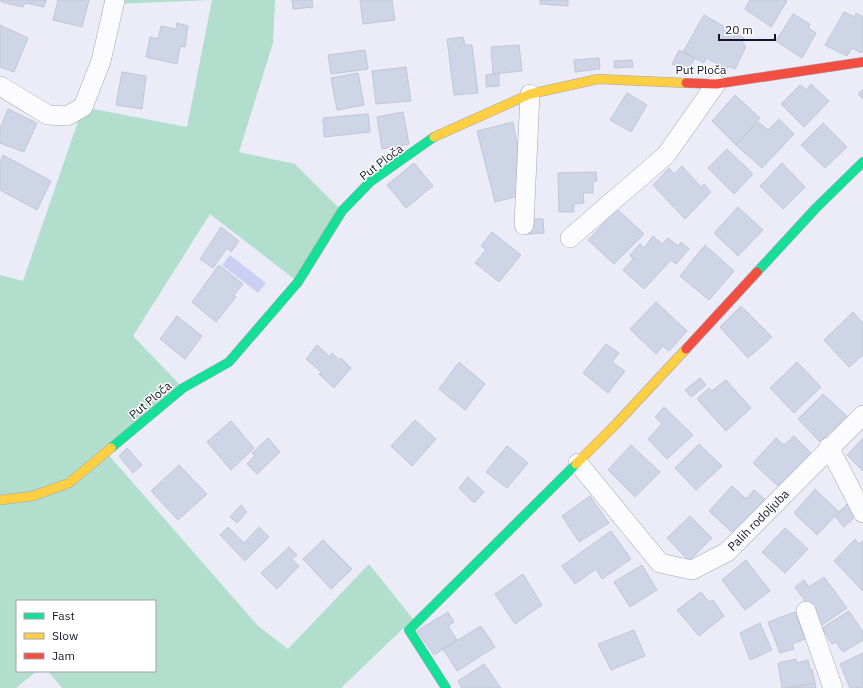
<svg xmlns="http://www.w3.org/2000/svg" width="863" height="688" font-family="'IBM Plex Sans',sans-serif">
<style>
.green{fill:#b1decd}
.water{fill:#cccff4}
.building{fill:#ced5e6;stroke:#c1c7d5}
.lines{fill:none;stroke-linecap:round;stroke-linejoin:round}
.street-casing{stroke:#a4a4b3;stroke-width:20}
.fast-casing{stroke:#a4a4b3;stroke-width:10}
.slow-casing{stroke:#a4a4b3;stroke-width:10}
.jam-casing{stroke:#a4a4b3;stroke-width:10}
.street{stroke:#fcfcfe;stroke-width:19}
.fast{stroke:#16e098;stroke-width:9}
.slow{stroke:#ffcf43;stroke-width:9}
.jam{stroke:#f24e42;stroke-width:9}
.labels{text-anchor:middle;dominant-baseline:central;stroke-width:3;stroke-linejoin:round;paint-order:stroke}
.street-label{font-size:12px;fill:#151629;stroke:#fff}
</style>
<rect width="100%" height="100%" fill="#ebecf8"/>
<!-- green -->
<path class="green" d="M115,0H275L273,43L239,152L295,164L342,211L298,282L210,214L133,336L183,388L107,453L257,625L288,649L369,564L413,619L341,688H62L48,671H155V601H17V671H37L16,688H0V275L23,281L83,107L187,127L212,0L114,4Z"/>
<!-- water -->
<path class="water" d="M230,255L266,283L258,293L222,265Z"/>
<!-- building -->
<path class="building" d="M1,0H46L44,7L25,3L23,7L1,2Z
M58,0H89L82,27L53,20Z
M292,0H312L313,7L293,9Z
M360,0H392L395,20L363,24Z
M540,0H568V6L540,4Z
M750,0H785L787,1L771,27L745,9Z
M844,12L855,17L856,13L863,17V50L861,53L852,48L847,56L825,45Z
M793,14L810,24L808,28L816,33L802,58L776,41Z
M704,15L744,38L742,42L746,46L735,69L729,66L727,69L706,58L704,63L683,52Z
M177,23L188,26L185,47L180,46L177,64L146,57L150,37L158,39L161,26L176,29Z
M0,25L28,38L14,72L0,67Z
M463,37L465,45H472L478,93L454,95L447,39Z
M519,45L522,71L493,74L491,47Z
M365,50L368,69L331,74L328,55Z
M679,50L695,58L687,72L672,64Z
M599,58L600,69L575,72L574,60Z
M632,60L633,67L614,68V61Z
M406,67L411,101L376,104L372,71Z
M122,72L146,76L142,109L116,105Z
M358,73L364,105L337,110L331,78Z
M499,73V86L486,87V75Z
M811,84L829,101L804,127L781,104L800,85L807,90Z
M863,89V99L858,94Z
M627,93L647,105L631,132L610,120Z
M735,95L760,118L736,145L712,121Z
M8,109L37,123L24,152L0,143V128Z
M403,112L409,144L382,149L377,117Z
M368,114L370,132L324,137L323,118Z
M779,119L794,134L762,168L736,145L758,122L768,130Z
M513,122L524,179L523,195L495,202L477,131Z
M823,123L847,147L825,168L801,145Z
M727,149L753,174L734,194L708,168Z
M3,155L51,181L37,210L0,190V162Z
M414,163L433,186L406,208L387,185Z
M782,163L805,187L783,209L760,186Z
M682,166L701,187L704,184L711,192L685,219L653,185L669,168L674,174Z
M596,172L597,181L593,182V193H583L584,203L574,204V212H559L558,173Z
M738,207L763,230L738,256L714,233Z
M617,209L644,234L614,264L588,240Z
M529,219H543L544,233L528,234Z
M221,227L239,241L231,252L227,248L213,268L200,259Z
M492,232L521,255L499,282L475,263L486,250L481,246Z
M653,236L662,244L668,238L678,246L681,242L689,249L676,264L671,260L644,289L623,270L633,259L630,255L640,244L644,248Z
M705,245L734,271L709,300L680,276Z
M219,265L243,284L234,295L236,297L216,322L192,302Z
M656,302L687,331L669,351L663,346L656,354L630,329Z
M741,306L772,337L748,358L720,327Z
M853,312L863,323V355L849,367L824,340Z
M177,316L202,336L185,359L160,339Z
M606,344L619,353L612,362L625,371L608,393L583,373Z
M317,345L330,357L332,353L339,360L341,358L351,368L334,388L319,374L321,372L306,359Z
M459,362L485,384L465,410L439,389Z
M797,362L821,387L794,413L770,388Z
M700,378L706,385L691,397L685,390Z
M726,380L751,408L726,431L697,399L709,388L712,391Z
M823,394L847,416L820,442L798,419Z
M664,407L693,435L667,459L648,439L662,424L655,417Z
M415,420L436,439L412,466L391,446Z
M231,421L254,448L231,470L207,442Z
M794,436L812,454L779,487L753,463L776,438L784,445Z
M268,438L280,452L257,474L247,464L255,455L252,453Z
M863,438V471L847,455Z
M699,444L722,466L696,490L675,468Z
M631,445L660,472L635,497L608,470Z
M507,446L528,463L507,488L486,472Z
M127,448L142,465L133,473L119,456Z
M179,465L207,494L178,520L151,491Z
M468,477L484,492L474,503L459,488Z
M732,486L746,499L754,490L767,501L735,535L709,511Z
M815,489L839,512L817,535L794,513Z
M590,496L609,523L579,542L562,516Z
M849,502L858,514L844,527L835,516Z
M241,505L247,512L237,523L230,517Z
M690,516L712,538L689,561L667,538Z
M228,527L244,543L259,527L269,537L245,561L220,535Z
M785,528L808,549L785,573L762,552Z
M611,531L631,559L602,579L596,569L575,584L562,566Z
M855,539L859,544L863,541V591L834,561Z
M323,540L352,569L331,589L303,559Z
M289,547L297,555L292,559L299,566L277,589L261,573Z
M746,560L770,591L745,610L722,580Z
M642,565L657,590L630,607L614,582Z
M523,574L542,605L515,624L495,594Z
M824,577L847,608L822,625L795,587L804,580L809,587Z
M701,592L709,602L713,600L724,616L699,636L677,610Z
M849,611L863,632V640L843,652L836,642L832,644L822,628Z
M448,612L454,622L448,626L457,640L434,655L417,631Z
M795,612L805,639L792,644L794,649L780,653L768,622Z
M760,623L772,650L750,660L740,633Z
M481,626L495,647L457,671L443,649Z
M634,630L645,656L611,670L598,644Z
M863,653V687L850,688L840,664Z
M796,659L797,663L808,660L810,670L812,669L815,683L782,688L778,663Z
M484,664L501,688H462L458,681Z
M815,683L816,688H789Z"/>
<g class="lines">
<!-- street casing -->
<g class="street-casing">
<path id="street" d="M0,86L48,115L67,116L83,107L101,61L115,0
M524,225L530,94
M570,238L666,155L716,84
M829,447L863,513
M578,463L660,563L692,570L727,552L863,415
M806,611L833,688"/>
</g>
<!-- fast casing -->
<g class="fast-casing">
<path id="fast" d="M757,272L816,208L863,162
M111,448L183,388L229,362L298,282L342,211L370,182L434,137
M446,688L409,630L576,464"/>
</g>
<!-- slow casing -->
<g class="slow-casing">
<path id="slow" d="M434,137L530,94L598,79L686,83
M576,464L616,424L686,349
M0,500L33,496L69,483L111,448"/>
</g>
<!-- jam casing -->
<g class="jam-casing">
<path id="jam" d="M686,83L716,84L863,62
M686,349L757,272"/>
</g>
<!-- street -->
<use href="#street" class="street"/>
<!-- fast -->
<use href="#fast" class="fast"/>
<!-- slow -->
<use href="#slow" class="slow"/>
<!-- jam -->
<use href="#jam" class="jam"/>
</g>
<g class="labels">
<!-- street labels -->
<g class="street-label">
<text x="701" y="69">Put Ploča</text>
<text transform="translate(381 162) rotate(-37)">Put Ploča</text>
<text transform="translate(150 400) rotate(-40)">Put Ploča</text>
<text transform="translate(758 520) rotate(-45)">Palih rodoljuba</text>
</g>
</g>
<!-- legend -->
<rect x="16" y="600" width="140" height="72" fill="#ffffff" stroke="#a1a2a9"/>
<rect x="24" y="613" width="20" height="6" fill="#16e098" stroke="#a1a2a9"/>
<text x="52" y="620" font-size="12" fill="#151629">Fast</text>
<rect x="24" y="633" width="20" height="6" fill="#ffcf43" stroke="#a1a2a9"/>
<text x="52" y="640" font-size="12" fill="#151629">Slow</text>
<rect x="24" y="653" width="20" height="6" fill="#f24e42" stroke="#a1a2a9"/>
<text x="52" y="660" font-size="12" fill="#151629">Jam</text>
<!-- scale -->
<path d="M719 34v6h56v-6" fill="none" stroke="#151629" stroke-width="2"/>
<text x="725" y="34" font-size="12" fill="#151629" stroke="#ffffff" stroke-width="3" paint-order="stroke">20 m</text>
</svg>
